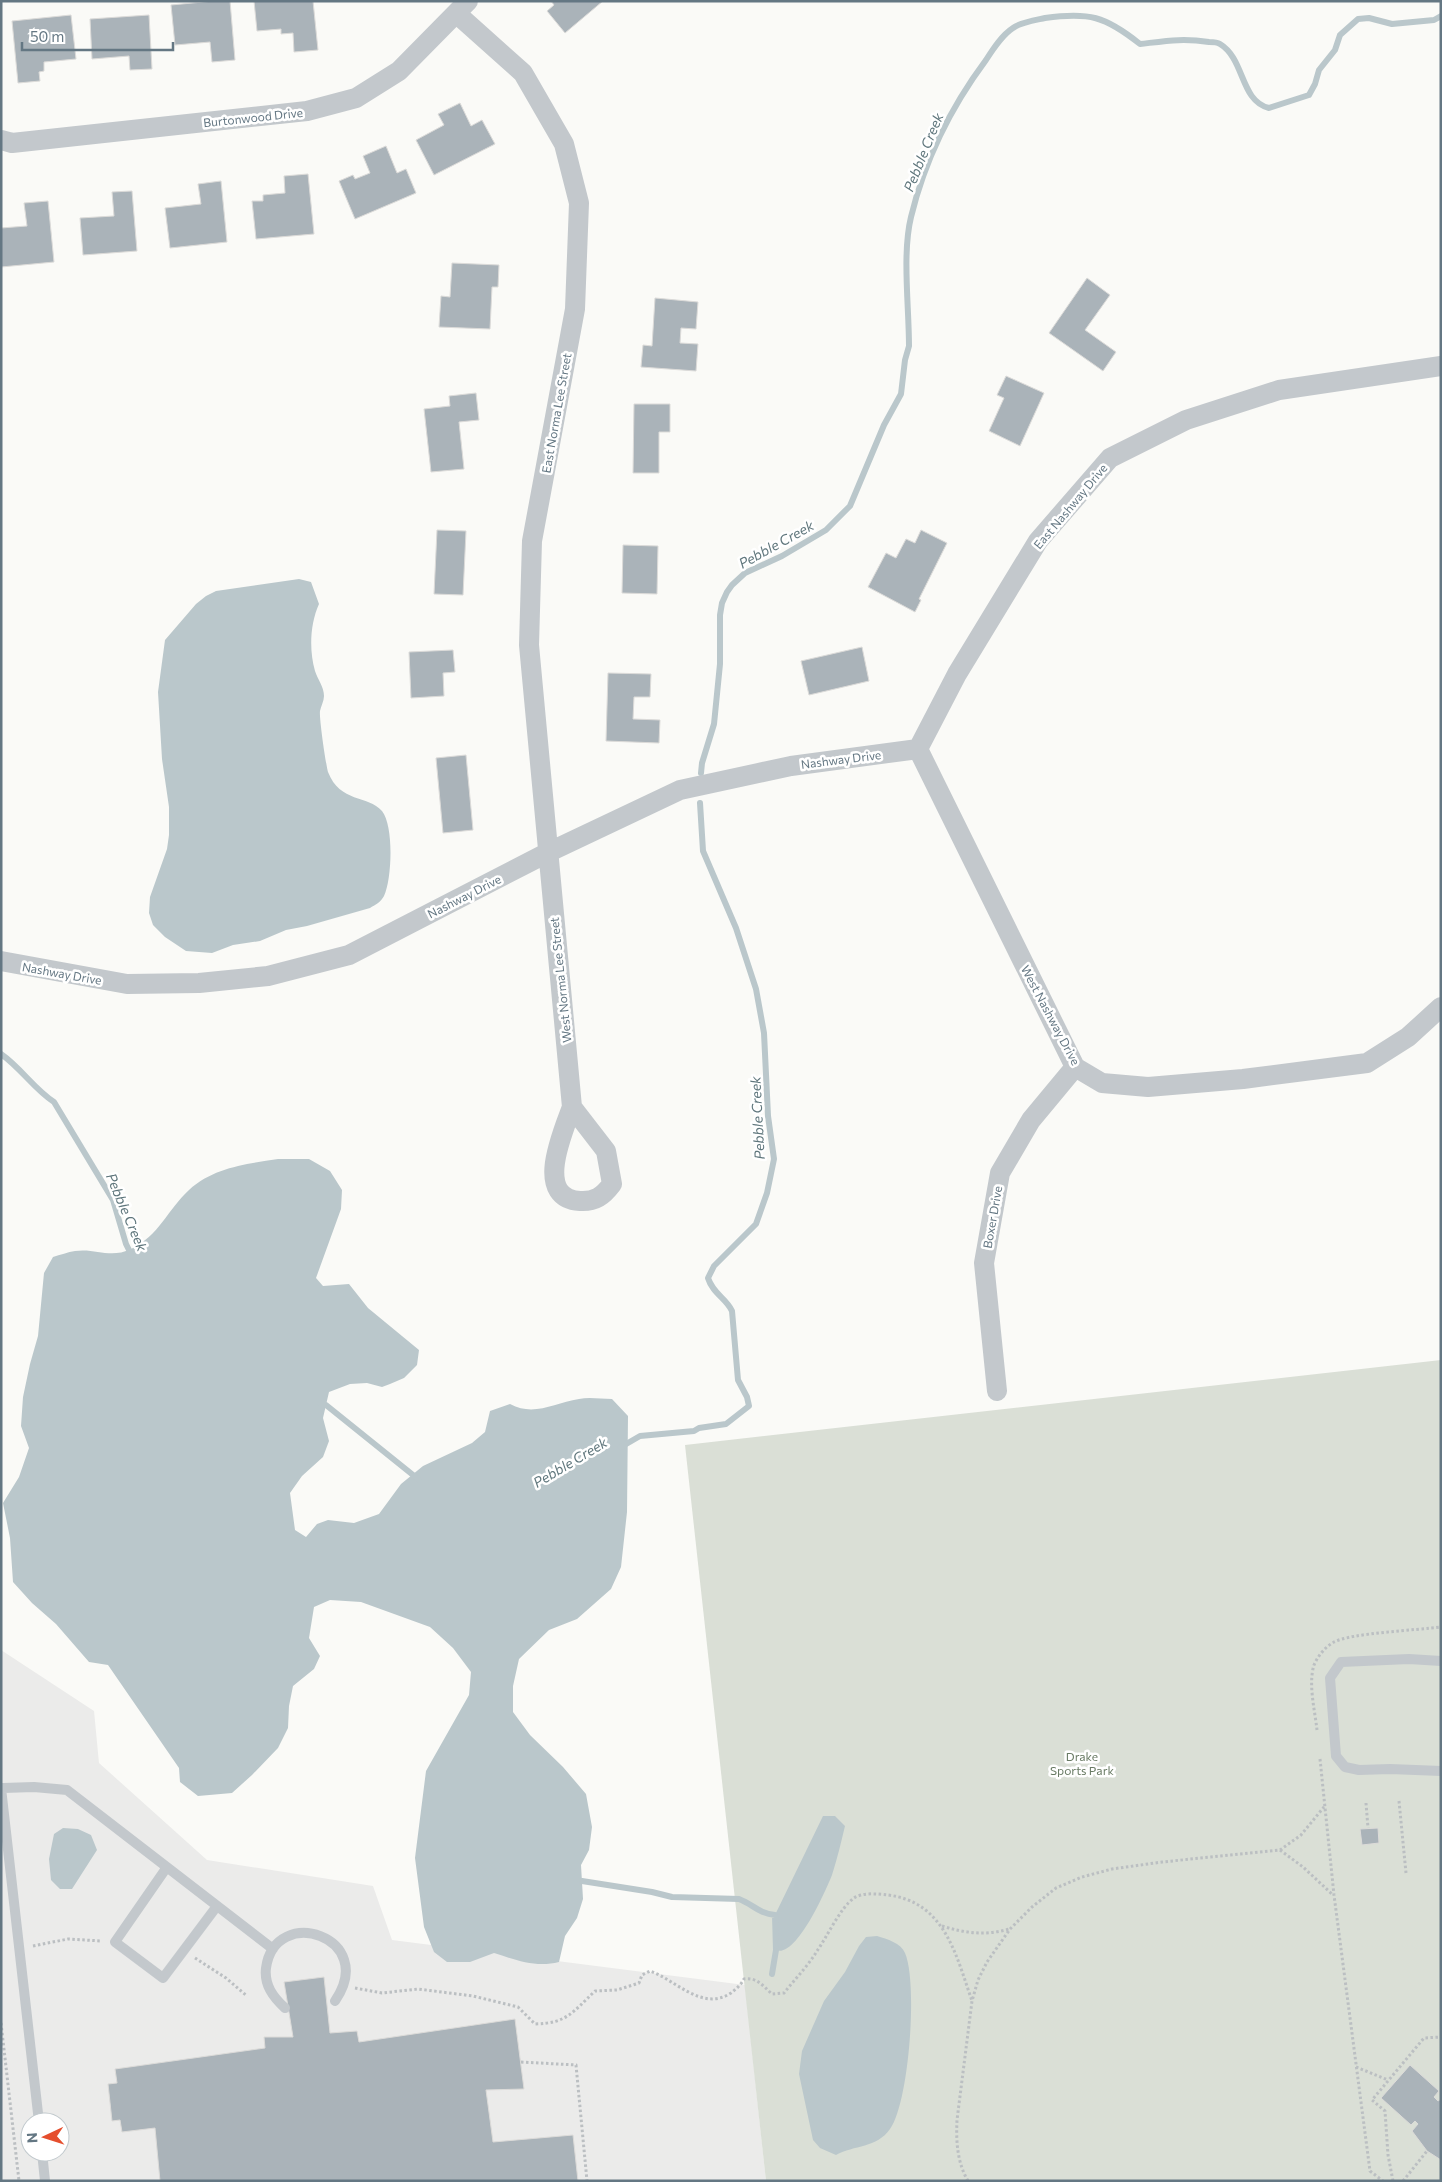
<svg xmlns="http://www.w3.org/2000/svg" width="1442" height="2182" font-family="Commissioner,sans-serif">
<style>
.built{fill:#ebebea;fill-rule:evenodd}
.green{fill:#dadfd6}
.water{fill:#bac7cb}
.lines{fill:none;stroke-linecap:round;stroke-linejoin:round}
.stream{stroke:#bac7cb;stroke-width:6}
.building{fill:#aab3b9;stroke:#dcdbd9}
.path{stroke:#bbbfc2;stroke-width:3;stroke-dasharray:2.5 2.5;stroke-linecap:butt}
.lane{stroke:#c3c8cc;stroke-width:10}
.street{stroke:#c3c8cc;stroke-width:20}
.labels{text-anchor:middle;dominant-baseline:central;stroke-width:5;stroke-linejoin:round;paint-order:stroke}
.street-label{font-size:12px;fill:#647783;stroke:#fff}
.park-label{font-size:12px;fill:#687a63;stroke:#fff}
.water-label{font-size:14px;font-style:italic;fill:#5f767c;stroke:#fff}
</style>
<rect width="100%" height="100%" fill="#fafaf7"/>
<!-- built -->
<path class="built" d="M1,1650L94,1711L99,1763L207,1860L373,1886L392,1940L745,1985L766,2181H1ZM30,2122H60V2152H30Z"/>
<!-- green -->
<path class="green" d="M1441,1360V2181H766L685,1445Z"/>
<!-- water -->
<path class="water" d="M299,579L311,582L319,604C310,624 309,650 315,671C318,680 324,687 324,696C324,701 321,706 320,711C319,718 326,765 328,772C340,803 368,795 382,811C394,826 392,879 384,896C381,902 375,905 370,908L307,926L286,930L260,941L233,945L212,953L186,951L165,937L153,925L149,913L150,897L167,849L169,835V807L162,759L158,692L165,640L196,604L206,596L216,591Z
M278,1159H309L330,1171L342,1190L341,1209L316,1278L323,1286L349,1284L368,1308L419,1350L417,1365L404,1378L390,1384L382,1387L367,1383L350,1384L329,1392L323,1418L329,1441L323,1457L302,1476L290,1493L295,1530L306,1537L317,1524L328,1520L354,1523L379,1514L401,1484L423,1466L472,1443L485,1432L490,1411L510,1404C534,1417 554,1403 579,1399C589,1397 601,1399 612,1399L628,1416L627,1512L621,1567L611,1589L577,1619L549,1630L519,1659L513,1686V1712L530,1735L563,1767L586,1794L592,1827L589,1850L581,1865L583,1899L577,1918L565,1936L559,1962C536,1968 516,1960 494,1953L470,1962H447L434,1952L424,1927L415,1858L426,1771L469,1695L471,1672L453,1648L430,1627L361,1602L330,1600L314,1607L309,1638L320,1656L314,1669L293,1686L289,1706L288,1728L278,1748L252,1775L232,1793L198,1796L180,1782L179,1768L108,1665L89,1662L56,1624L32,1603L13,1582L10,1538L3,1503L19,1477L29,1448L21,1426L23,1397L30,1364L38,1336L44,1273L53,1257C60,1255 68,1252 75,1251C96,1248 110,1259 131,1249C159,1236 168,1209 189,1190C214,1167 247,1164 278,1159Z
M823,1816H835L845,1826C841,1843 837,1859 832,1875C826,1890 796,1959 776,1950L775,1915Z
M63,1828L78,1829L91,1835L97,1850L72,1889H60L51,1880L49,1859L54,1834Z
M877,1936C887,1939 901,1943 905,1953C918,1983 909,2103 890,2129C877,2148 854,2145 836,2155L820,2148L813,2140L799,2074L802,2051L824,2001L845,1972L859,1946L866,1937Z"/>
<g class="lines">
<!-- stream -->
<path class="stream" d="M701,773L702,763L714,724L720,664V615L722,603L727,592L732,585L745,573L782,556L826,530L850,506L884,425L901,394L905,360L909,346C909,306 902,254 911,217C925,159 951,107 986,60C993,49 1002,35 1013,28C1021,22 1036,20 1045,18C1089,12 1105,16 1140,44C1166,41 1182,38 1209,42C1212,42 1217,42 1220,44C1245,59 1240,101 1269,108L1309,95L1315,84L1319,70L1335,50L1340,35L1358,19L1369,18L1392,24L1434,20L1441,16
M1,1054C21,1068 34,1089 54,1102L113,1200L126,1244L132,1256
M320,1403L326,1405L418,1479
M621,1447L640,1436L694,1431L699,1428L726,1424L749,1406L747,1397L738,1380L732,1311C726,1298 713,1294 708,1278L714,1266L756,1224L767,1193L774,1159L768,1116L764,1033L756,989L736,928L703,851L700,803
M582,1881L652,1892L672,1897L739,1899C754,1905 758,1913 775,1915L776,1950L772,1974"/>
</g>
<!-- building -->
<path class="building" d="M214,1H230L235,60L212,62L210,42L175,45L171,5Z
M254,1H313L318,50L294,52L293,33L281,34V29L257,31Z
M551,1H603L565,33L547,11L554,5Z
M71,15L76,59L44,62V71L39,72L40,81L18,83L12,21Z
M149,15L152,69L130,70L129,56L92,59L90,19Z
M460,103L471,126L482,120L495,144L434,175L416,140L444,125L438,114Z
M386,146L397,173L406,169L416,193L355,219L339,181L353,175L355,179L370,173L363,156Z
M308,174L314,234L256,239L252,201H263V195L285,193L284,176Z
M221,181L227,242L170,248L165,208L201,204L198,184Z
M132,191L137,251L83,255L80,218L114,216L112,192Z
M48,201L54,262L1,267V228L27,226L24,203Z
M452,263L499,265L498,287H492L490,329L439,327L441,296L450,297Z
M1087,278L1110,295L1085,330L1116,352L1103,371L1049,333Z
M655,298L698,302L696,329L681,328L680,343L698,344L696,371L641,367L643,345L652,346Z
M1006,376L1044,393L1020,446L989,431L1004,398L997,395Z
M476,393L479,420L459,422L464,469L431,472L424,409L450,406L449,396Z
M634,404H670V432H659V473H633Z
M437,530L466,531L463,595L434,594Z
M921,530L947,543L919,599L921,600L915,612L868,587L886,553L896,558L906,539L915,543Z
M623,545L658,546L657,594L622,593Z
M862,647L869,681L809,695L801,661Z
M453,650L455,672L443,673L444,696L411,698L409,652Z
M608,673L651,674L650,697H634L633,719L660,720L659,743L606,741Z
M466,755L473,830L443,833L436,758Z
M1378,1828L1379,1843L1362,1845L1360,1829Z
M324,1977L330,2033L357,2031L359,2042L515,2019L524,2089L486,2090L493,2142L573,2135L578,2181H160L155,2128L122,2132L120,2120L112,2121L108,2084L117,2083L115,2069L265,2048L264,2037H293L284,1982Z
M1410,2065L1439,2091L1434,2097L1438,2101L1441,2099V2160L1427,2151L1412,2131L1418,2124L1415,2121L1411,2125L1381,2098Z"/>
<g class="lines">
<!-- path -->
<path class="path" d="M1317,1730C1315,1711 1308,1684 1314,1665C1318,1656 1325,1647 1334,1642C1351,1633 1418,1630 1441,1627
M1320,1759L1334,1895L1370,2171L1383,2181
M1399,1801L1406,1873
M1366,1803L1368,1828
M1280,1850L1303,1867L1333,1895
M942,1926C965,1933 985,1936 1009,1929
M33,1946L68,1939L101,1941
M195,1958L226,1978L247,1996
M355,1988L382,1993L418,1989L473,1996L518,2007L535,2024C567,2023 572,2013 595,1991L617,1990L639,1983L642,1975L650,1971C676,1980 702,2012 731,1993C736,1989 741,1985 744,1979C757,1977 763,1986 772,1994L784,1993C795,1979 808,1966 817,1951C827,1937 840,1908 854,1898C863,1892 878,1894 888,1895C945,1902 956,1955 972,2001
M1,2023L19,2181
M521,2062L576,2065L587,2181
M1356,2067L1388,2080
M968,2181C957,2162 956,2141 957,2120L972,2001L978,1980L987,1962L1010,1929L1032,1907L1056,1888L1082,1877L1112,1869L1162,1862L1280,1850L1301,1835L1324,1807
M1393,2181L1388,2155L1385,2111L1372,2100L1424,2038L1441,2037
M1403,2181L1427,2151"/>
<!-- lane -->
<path class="lane" d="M1441,1661L1409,1659L1341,1662L1330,1678L1336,1756L1345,1767L1359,1770L1390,1769L1441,1771
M1,1788L39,2122
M3,1788L34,1787L67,1790L273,1949
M167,1867L115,1942L163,1978L217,1906
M285,2008C273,1997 264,1985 266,1968C275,1903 379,1937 335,2001
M42,2152L45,2181"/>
<!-- street -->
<path class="street" d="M457,14L523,73L564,144L579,203L575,309L532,541L529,645L572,1107C563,1132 533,1198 580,1201C595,1202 603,1196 612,1184L606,1151L572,1107
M1,140L12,143L307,111L356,98L399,71L468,1
M918,749L1075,1067L1102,1083L1148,1087L1243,1079L1367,1063L1408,1037L1441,1007
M918,749L957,674L1038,541L1110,458L1186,420L1279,390L1441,366
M1,961L127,984L199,983L268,976L349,955L547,853L680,790L791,766L918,749
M997,1391L984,1263L1000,1173L1031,1120L1075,1067"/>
</g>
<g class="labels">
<!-- street labels -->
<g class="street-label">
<text transform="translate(253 117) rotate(-6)">Burtonwood Drive</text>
<text transform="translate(556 413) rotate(-80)">East Norma Lee Street</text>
<text transform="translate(1070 506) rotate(-50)">East Nashway Drive</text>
<text transform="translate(841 759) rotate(-7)">Nashway Drive</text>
<text transform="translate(464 896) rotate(-27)">Nashway Drive</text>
<text transform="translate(62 973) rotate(10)">Nashway Drive</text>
<text transform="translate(560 980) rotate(-96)">West Norma Lee Street</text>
<text transform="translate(1051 1015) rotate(62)">West Nashway Drive</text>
<text transform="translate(992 1217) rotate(-80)">Boxer Drive</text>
</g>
<!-- park labels -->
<g class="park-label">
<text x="1082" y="1756">Drake<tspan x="1082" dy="14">Sports Park</tspan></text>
</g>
<!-- water labels -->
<g class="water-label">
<text transform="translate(923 152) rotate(-68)">Pebble Creek</text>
<text transform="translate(776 544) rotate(-29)">Pebble Creek</text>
<text transform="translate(757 1118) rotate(-93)">Pebble Creek</text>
<text transform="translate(127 1212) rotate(67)">Pebble Creek</text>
<text transform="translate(570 1462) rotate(-31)">Pebble Creek</text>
</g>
</g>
<!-- border -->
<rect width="1442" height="2182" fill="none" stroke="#647783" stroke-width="5"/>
<!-- north arrow -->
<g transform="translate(45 2137) rotate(266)"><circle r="24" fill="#ffffff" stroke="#c1c9cd"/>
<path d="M0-4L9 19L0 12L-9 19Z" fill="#e54e2d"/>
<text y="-8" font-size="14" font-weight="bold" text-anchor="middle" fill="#647783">N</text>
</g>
<!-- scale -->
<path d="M22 42v8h151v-8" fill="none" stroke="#647783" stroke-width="2.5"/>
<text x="30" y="42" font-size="15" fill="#647783" stroke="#ffffff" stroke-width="4" paint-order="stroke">50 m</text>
</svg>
